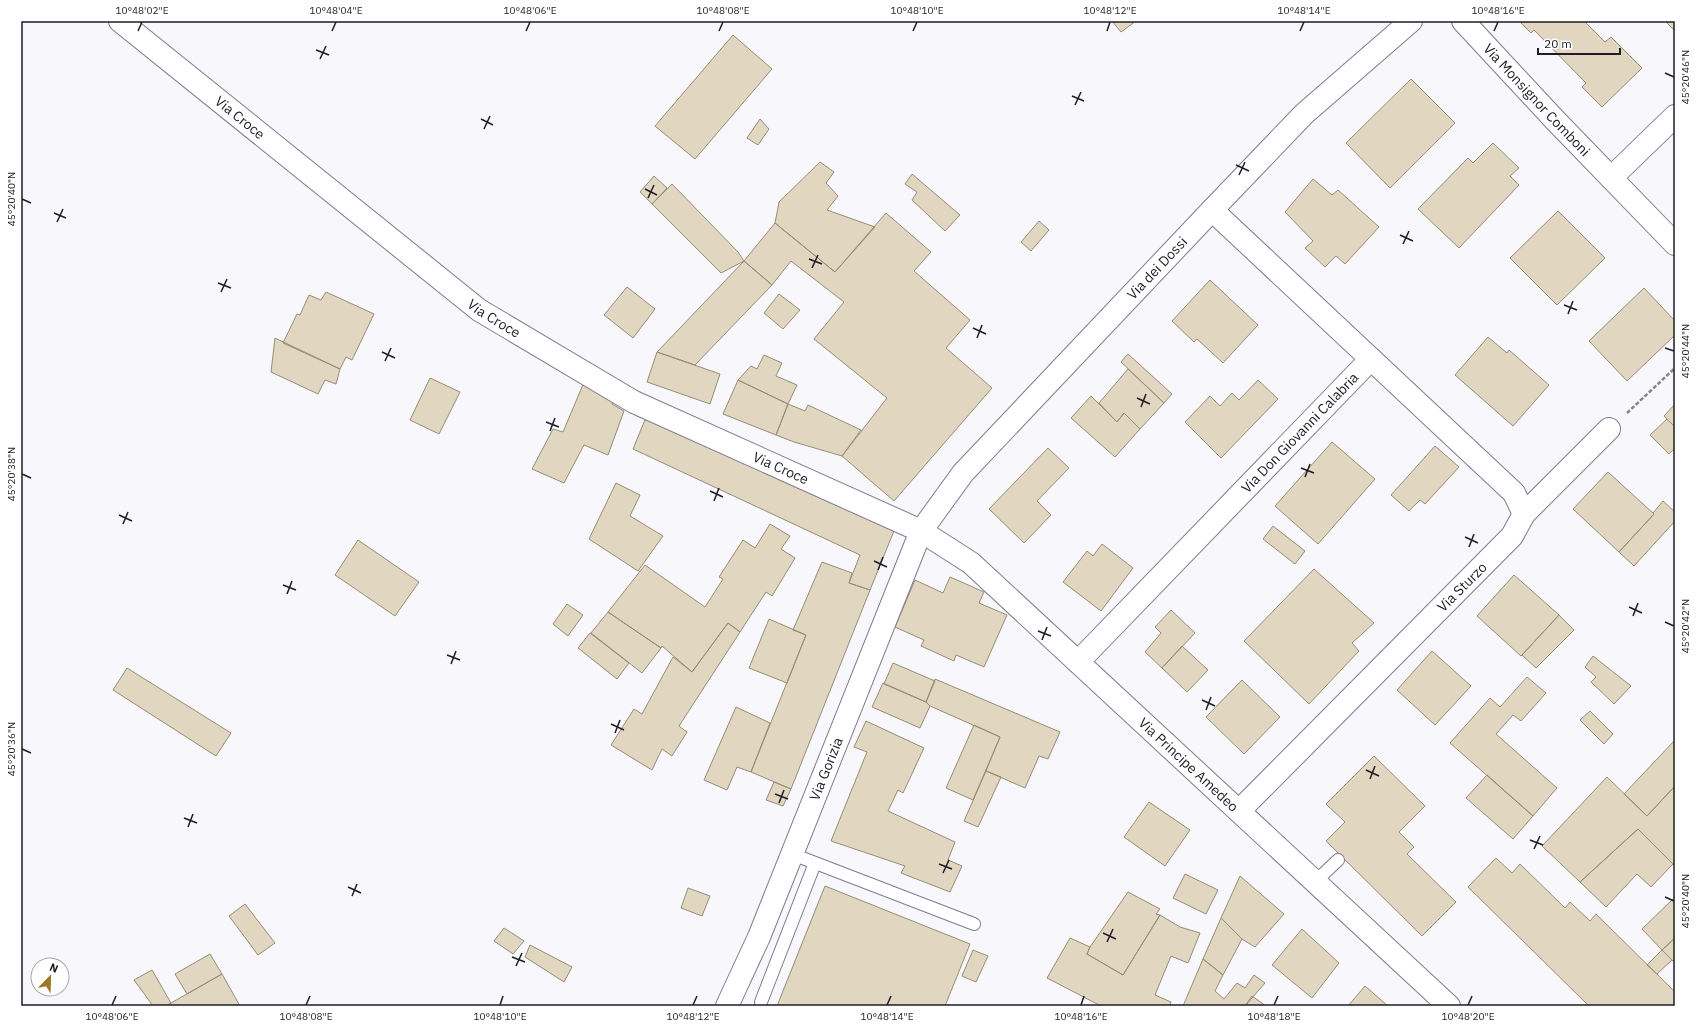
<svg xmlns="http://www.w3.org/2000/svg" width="1696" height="1027" font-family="'IBM Plex Sans',sans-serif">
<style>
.building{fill:#e1d7c0;stroke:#968c77}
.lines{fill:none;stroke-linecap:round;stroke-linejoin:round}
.lane-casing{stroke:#827a8f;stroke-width:14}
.street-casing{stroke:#827a8f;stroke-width:24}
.secondary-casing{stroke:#827a8f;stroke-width:24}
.path{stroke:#85848a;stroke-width:2.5;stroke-dasharray:4 2;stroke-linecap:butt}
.lane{stroke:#fff;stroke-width:12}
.street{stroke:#fff;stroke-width:22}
.secondary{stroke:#fff;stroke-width:22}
.ticks{fill:none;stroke:#1e1c24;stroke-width:1.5}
.labels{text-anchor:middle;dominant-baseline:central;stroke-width:3.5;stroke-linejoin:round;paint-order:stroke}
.street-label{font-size:14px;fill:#1e1c24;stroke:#fff}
.neatline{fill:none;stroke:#1e1c24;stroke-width:1.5}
.ticks-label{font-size:10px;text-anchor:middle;fill:#1e1c24}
</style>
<rect width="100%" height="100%" fill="#f8f7fc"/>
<!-- building -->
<path class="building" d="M1112,21H1136L1121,32Z
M1519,21H1584L1605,42L1611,37L1642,68L1602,107L1582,87L1586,83L1534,30L1531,33Z
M1665,21H1675V31Z
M733,35L772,69L695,159L655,126Z
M1411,79L1455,123L1390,188L1346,143Z
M760,119L769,129L758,145L747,138Z
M1493,143L1519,168L1510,176L1519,185L1459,248L1418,209L1468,158L1473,163Z
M820,162L834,172L826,183L838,196L827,210L875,227L835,272L775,223L779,202Z
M912,174L960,215L945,231L912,200L917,192L905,184Z
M654,176L667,188L652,204L640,192Z
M1313,179L1332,195L1338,190L1379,227L1345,264L1336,256L1325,267L1305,248L1313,241L1285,212Z
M672,184L738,252L744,261L721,273L652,204Z
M1558,211L1605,258L1557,305L1510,258Z
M886,213L931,252L914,271L970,320L946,348L992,388L894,501L842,456L887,398L814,339L844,302L791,261L772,285L744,261L775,223L835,272Z
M1039,221L1049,230L1031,251L1021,242Z
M744,261L772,285L695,365L657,352Z
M1210,280L1258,325L1223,363L1197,339L1194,342L1172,321Z
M627,287L655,309L633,338L604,315Z
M1644,288L1675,321V335L1627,381L1589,341Z
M326,292L374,314L352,360L346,357L340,369L283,343L297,314L300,315L309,295L321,300Z
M779,294L800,310L783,329L764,313Z
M1488,337L1507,353L1509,350L1549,385L1513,426L1455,375Z
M275,338L340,369L336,384L325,380L318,394L271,372Z
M657,352L720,374L710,404L647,382Z
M1128,354L1172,394L1164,403L1121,362Z
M764,355L782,363L776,376L797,385L788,404L738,380L751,366L757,369Z
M1128,369L1164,403L1140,429L1124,413L1117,422L1099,403Z
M587,375L618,393L612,404L624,411L608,455L584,445L564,483L532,469L553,429L563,432Z
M430,378L460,392L439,434L410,420Z
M738,380L788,404L776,435L723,414Z
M1258,380L1278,399L1221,458L1185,422L1210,396L1220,406L1232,393L1239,400Z
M1091,396L1117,422L1124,413L1140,429L1115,457L1071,418Z
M788,404L805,411L808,405L861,430L842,456L794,442L776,435Z
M1675,404V427L1664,416Z
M649,410L896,526L870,590L849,583L860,555L633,449Z
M1667,419L1675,427V448L1669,454L1650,435Z
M1332,442L1375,479L1318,544L1275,506Z
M1435,446L1459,467L1425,504L1420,500L1409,511L1391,495Z
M1048,448L1069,468L1037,501L1051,515L1024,543L989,509Z
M1608,472L1654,514L1619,552L1573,509Z
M616,483L640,495L630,516L663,536L638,571L589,539Z
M1663,501L1675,512V521L1634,566L1619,552L1654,514L1653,513Z
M770,524L790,536L781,549L795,558L772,596L766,592L740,632L728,623L692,672L662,646L661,648L608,612L645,565L705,607L723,579L719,577L743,540L755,548Z
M1273,526L1305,551L1295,564L1263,539Z
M358,540L419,582L395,616L335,575Z
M1102,544L1133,568L1101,611L1063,582L1087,551L1093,556Z
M822,562L852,573L849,583L870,590L791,789L751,772L806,635L793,630Z
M1314,569L1374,623L1352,643L1359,651L1309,704L1244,641Z
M1514,575L1559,615L1521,656L1477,616Z
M950,577L984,592L979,603L1007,615L984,667L956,655L954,661L921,646L924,640L895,627L915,580L943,593Z
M567,604L583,615L568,636L553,624Z
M1171,610L1195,633L1162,668L1145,652L1161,633L1155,627Z
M608,612L661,648L642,673L591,633Z
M1559,615L1574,630L1536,668L1522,655Z
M769,619L806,635L787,683L749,668Z
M728,623L740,632L679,726L687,732L672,756L662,749L652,770L611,745L634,709L642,714L673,657L692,672Z
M590,633L629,663L617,679L578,648Z
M1182,646L1208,670L1187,692L1162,668Z
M1432,651L1471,686L1435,725L1397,690Z
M1593,656L1631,686L1614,704L1591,682L1596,677L1585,667Z
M893,663L935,681L926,702L884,684Z
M127,668L231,733L216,756L113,690Z
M1527,677L1546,693L1521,721L1513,715L1496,734L1557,788L1533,816L1450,743L1490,698L1500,707Z
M935,679L1060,732L1048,759L1039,756L1025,788L986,771L1000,737L930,706L926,702Z
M1242,680L1280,717L1244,754L1206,717Z
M883,683L926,702L930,706L920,728L872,707Z
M736,707L770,723L751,772L737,767L727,790L704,780Z
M1590,711L1613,734L1604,744L1580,720Z
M866,721L924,748L903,793L898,790L888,811L955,842L948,860L962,866L950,892L901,873L905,866L831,841L867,752L854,747Z
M974,725L1000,737L973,800L946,788Z
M1675,740V786L1647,816L1624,794Z
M1374,756L1425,806L1399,832L1414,847L1407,854L1456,902L1422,936L1326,841L1345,822L1326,804Z
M986,771L1001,777L978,827L964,821Z
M1487,775L1533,816L1513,839L1466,798Z
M1607,777L1647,816L1675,786V866L1638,829L1580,882L1542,846Z
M774,782L791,789L783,806L766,800Z
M1149,802L1190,830L1165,866L1124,837Z
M1638,829L1673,864L1651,887L1637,874L1606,907L1580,882Z
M1496,858L1512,873L1520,864L1565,908L1570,902L1590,921L1596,914L1675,992V1006H1589L1468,887Z
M1185,874L1218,890L1206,914L1173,898Z
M1240,876L1284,914L1255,947L1242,939L1221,918Z
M825,886L970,944L945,1006H777Z
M688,888L710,896L702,916L681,908Z
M1128,892L1160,909L1156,914L1160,915L1123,975L1087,954L1090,947Z
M1675,897V938L1662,950L1642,929Z
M245,904L275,943L258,955L229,916Z
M1160,915L1180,927L1200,933L1188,963L1171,956L1155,995L1171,1002L1170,1006H1101L1047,978L1070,938L1090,947L1087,954L1123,975Z
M1221,918L1242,939L1223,975L1203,959Z
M504,928L524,941L513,954L494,941Z
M1302,929L1339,963L1312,998L1272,965Z
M1675,938V961L1674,962L1662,950Z
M530,945L572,967L564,982L525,957Z
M973,950L988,956L976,982L962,976Z
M1662,950L1672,960L1657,974L1647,965Z
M210,954L222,974L187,994L175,974Z
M1203,959L1223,975L1215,991L1224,999L1237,983L1245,988L1254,975L1265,983L1245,1006H1183Z
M152,970L171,1003L166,1006H153L134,980Z
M222,974L240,1006H166L171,1003Z
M1365,986L1388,1006H1348Z
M1252,996L1266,1006H1245Z"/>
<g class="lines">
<!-- lane casing -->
<g class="lane-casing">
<path id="lane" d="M792,854L974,924
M1315,882L1338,860
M761,1002L815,863"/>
</g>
<!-- street casing -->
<g class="street-casing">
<g id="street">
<path id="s1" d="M120,21L479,310L634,402L921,531"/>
<path id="s2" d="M1463,21L1554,119L1675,244"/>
<path d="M1611,178L1675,116"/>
<path d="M1212,210L1514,493L1524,514L1512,536L1239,811"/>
<path d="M1524,514L1609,429"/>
<path id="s3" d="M1078,662L1371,359"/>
</g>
</g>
<!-- secondary casing -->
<g class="secondary-casing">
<g id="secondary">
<path id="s4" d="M921,531L971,563L1449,1006"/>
<path id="s5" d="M727,1006L759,937L921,531L963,473L1212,210L1304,114L1411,21"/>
</g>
</g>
<!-- path -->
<path class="path" d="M1627,413L1675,368"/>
<!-- lane -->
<use href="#lane" class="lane"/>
<!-- street -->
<use href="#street" class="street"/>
<!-- secondary -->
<use href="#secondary" class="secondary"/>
</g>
<!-- ticks -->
<path class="ticks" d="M138,31L142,22M332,31L336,22M526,31L530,22M719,31L723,22M913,31L917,22M1107,31L1110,22M1300,31L1304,22M1494,31L1498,22M316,50L329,55M320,59L326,46M1665,73L1674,77M1072,96L1084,101M1075,105L1081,92M481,119L493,125M484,129L490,116M1236,165L1249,171M1239,175L1245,162M645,189L657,195M648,198L654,185M22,199L31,203M54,213L66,218M57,222L63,209M1400,235L1413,241M1403,244L1409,231M809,259L822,264M812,268L818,255M218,283L231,288M221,292L227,279M1564,305L1577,310M1568,314L1573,301M973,328L986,334M977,338L982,325M1665,348L1674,351M382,352L395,358M385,361L391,348M1137,398L1150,404M1141,407L1146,394M546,422L559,427M550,431L555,418M1301,468L1314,473M22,474L31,478M1305,477L1310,464M710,491L723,497M714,501L719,488M119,515L132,521M123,524L128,512M1465,537L1478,543M1469,547L1474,534M874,561L887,567M878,570L883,557M283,585L296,590M287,594L292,581M1629,607L1642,613M1633,616L1638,603M1665,622L1674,626M1038,631L1051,636M1042,640L1047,627M447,655L460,660M451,664L456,651M1202,700L1215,706M1206,710L1211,697M611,724L624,730M615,733L620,720M22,749L31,753M1366,770L1379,776M1370,779L1375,766M775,794L788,799M779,803L784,790M184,818L197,823M188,827L193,814M1530,840L1543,845M1534,849L1540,836M939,864L952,869M943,873L949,860M348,887L361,893M352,896L357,884M1665,897L1674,901M1103,933L1116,939M1107,942L1113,929M512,957L525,962M516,966L522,953M112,1005L116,996M306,1005L310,996M500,1005L503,996M693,1005L697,996M887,1005L891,996M1081,1005L1084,996M1274,1005L1278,996M1468,1005L1472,996"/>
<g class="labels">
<!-- street labels -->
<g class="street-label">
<text stroke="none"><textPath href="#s2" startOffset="108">Via Monsignor Comboni</textPath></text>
<text stroke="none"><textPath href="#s1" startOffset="154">Via Croce</textPath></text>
<text stroke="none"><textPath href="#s5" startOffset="867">Via dei Dossi</textPath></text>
<text stroke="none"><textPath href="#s1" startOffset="478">Via Croce</textPath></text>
<text stroke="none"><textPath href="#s3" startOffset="319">Via Don Giovanni Calabria</textPath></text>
<text stroke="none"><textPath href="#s1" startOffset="802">Via Croce</textPath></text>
<text transform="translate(1462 587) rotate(-45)">Via Sturzo</text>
<text stroke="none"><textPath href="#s4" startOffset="356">Via Principe Amedeo</textPath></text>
<text stroke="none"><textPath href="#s5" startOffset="257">Via Gorizia</textPath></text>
</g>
</g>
<!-- border -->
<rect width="1696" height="1027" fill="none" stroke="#ffffff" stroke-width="44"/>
<!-- north arrow -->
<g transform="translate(50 977) rotate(23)"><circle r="19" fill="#ffffff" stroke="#a5a4a7"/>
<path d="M0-3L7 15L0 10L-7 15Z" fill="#9c7a25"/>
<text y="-6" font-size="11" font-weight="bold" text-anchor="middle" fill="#1e1c24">N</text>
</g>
<!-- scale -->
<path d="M1538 48v6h82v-6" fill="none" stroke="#1e1c24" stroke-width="2"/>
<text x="1544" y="48" font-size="12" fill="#1e1c24" stroke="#ffffff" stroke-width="3" paint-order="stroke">20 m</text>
<rect x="22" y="22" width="1652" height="983" class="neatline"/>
<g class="ticks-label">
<text x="142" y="14">10°48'02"E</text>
<text x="336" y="14">10°48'04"E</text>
<text x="530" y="14">10°48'06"E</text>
<text x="723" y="14">10°48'08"E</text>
<text x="917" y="14">10°48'10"E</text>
<text x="1110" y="14">10°48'12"E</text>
<text x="1304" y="14">10°48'14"E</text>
<text x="1498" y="14">10°48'16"E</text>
<text transform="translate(1685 77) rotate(-90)" y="4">45°20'46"N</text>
<text transform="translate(11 199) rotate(-90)" y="4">45°20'40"N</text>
<text transform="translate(1685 351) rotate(-90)" y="4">45°20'44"N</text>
<text transform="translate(11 474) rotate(-90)" y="4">45°20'38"N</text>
<text transform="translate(1685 626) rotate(-90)" y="4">45°20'42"N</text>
<text transform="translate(11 749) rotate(-90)" y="4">45°20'36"N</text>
<text transform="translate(1685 901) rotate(-90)" y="4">45°20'40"N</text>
<text x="112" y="1020">10°48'06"E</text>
<text x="306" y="1020">10°48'08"E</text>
<text x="500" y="1020">10°48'10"E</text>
<text x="693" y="1020">10°48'12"E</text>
<text x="887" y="1020">10°48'14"E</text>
<text x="1081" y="1020">10°48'16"E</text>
<text x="1274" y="1020">10°48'18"E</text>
<text x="1468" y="1020">10°48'20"E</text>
</g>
</svg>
